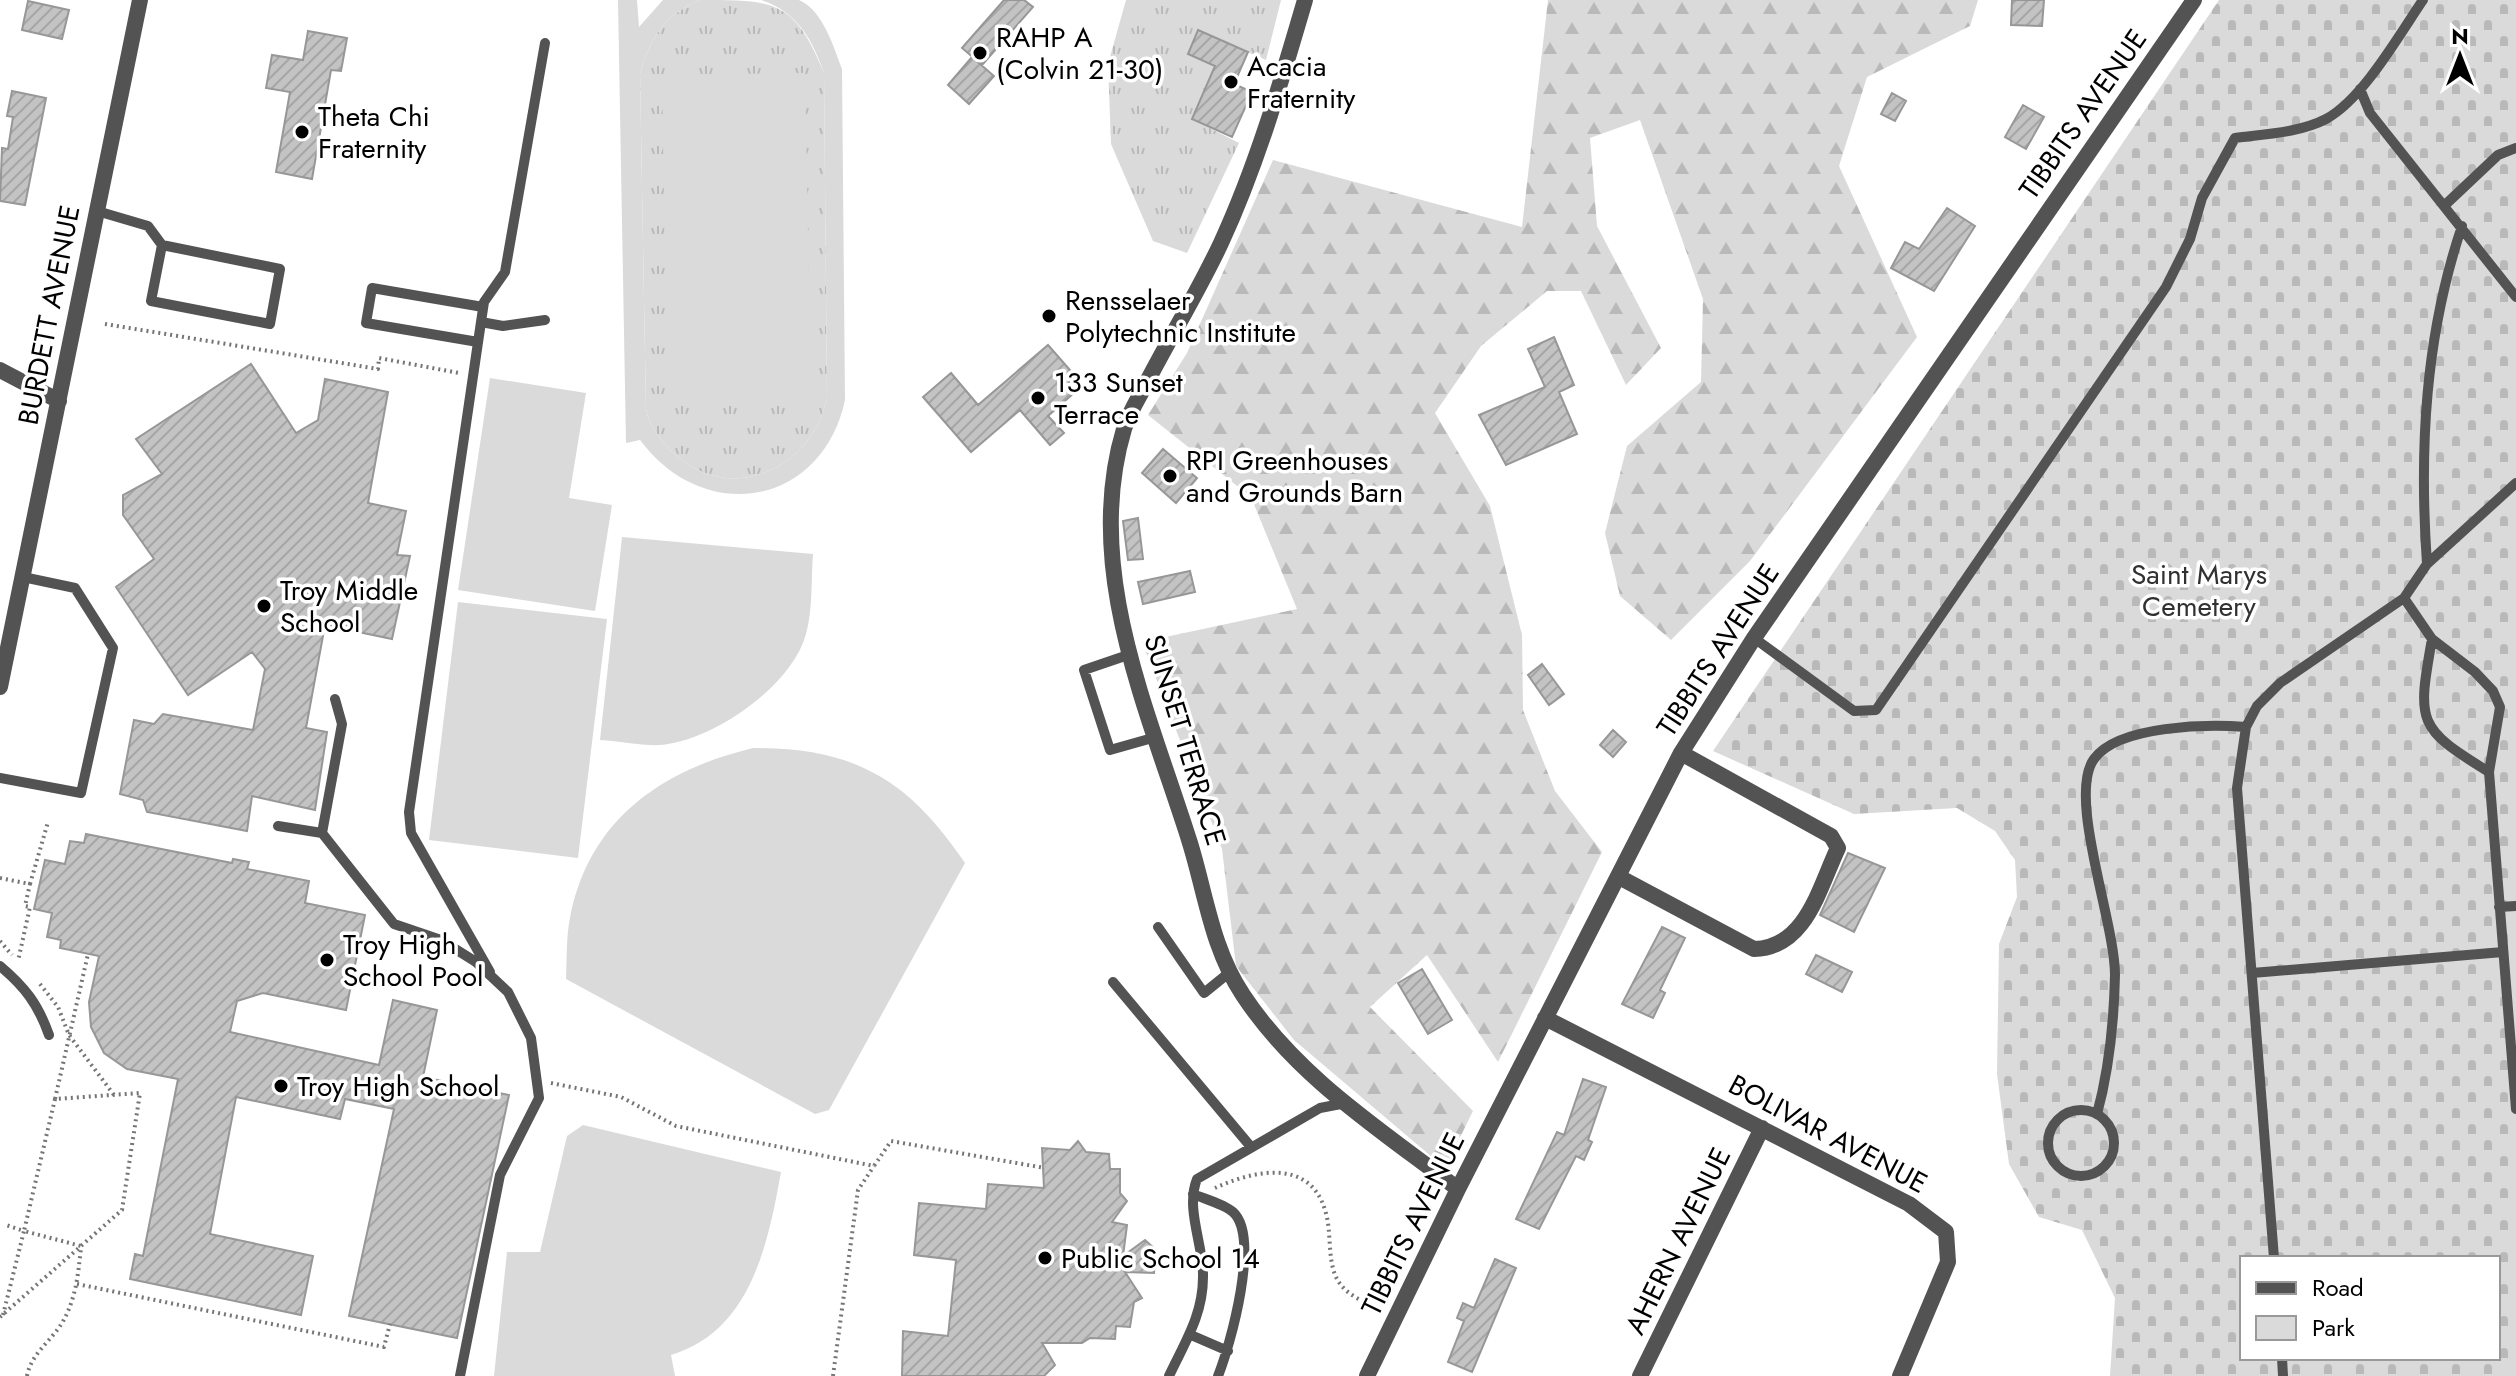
<svg xmlns="http://www.w3.org/2000/svg" width="2516" height="1376" font-family="Jost,sans-serif">
<style>
.grass{fill:url(#grass-tufts)}
.forest{fill:url(#forest-firs)}
.cemetery{fill:url(#cemetery-stones);fill-rule:evenodd}
.park{fill:#dadada}
.building{fill:url(#building-hatch);stroke:#979797;stroke-width:2}
.lines{fill:none;stroke-linecap:round;stroke-linejoin:round}
.path{stroke:#757575;stroke-width:4;stroke-dasharray:2 4;stroke-linecap:butt}
.service{stroke:#535353;stroke-width:10}
.minor{stroke:#535353;stroke-width:16}
.tertiary{stroke:#535353;stroke-width:16}
.poi-dot{fill:#000;stroke:#fff;stroke-width:3}
.labels{text-anchor:middle;dominant-baseline:central;stroke-width:7;stroke-linejoin:round;paint-order:stroke}
.poi-label{font-size:28px;fill:#000;stroke:#fff;text-anchor:start}
.street-label{font-size:28px;fill:#000;stroke:#fff}
.park-label{font-size:28px;fill:#313131;stroke:#fff}
</style>
<defs>
<pattern id="grass-tufts" width="24" height="20" patternUnits="userSpaceOnUse" patternTransform="scale(2)"><rect width="24" height="20" fill="#dadada"/><path d="M3 7l-1-3M5 7V3M7 7l1-3M15 17l-1-3M17 17v-4M19 17l1-3" fill="none" stroke="#b9b9b9"/></pattern>
<pattern id="forest-firs" width="22" height="20" patternUnits="userSpaceOnUse" patternTransform="scale(2)"><rect width="22" height="20" fill="#dadada"/><path d="M5 1l3.5 6h-7zM16 11l3.5 6h-7z" fill="#b9b9b9"/></pattern>
<pattern id="cemetery-stones" width="16" height="16" patternUnits="userSpaceOnUse" patternTransform="scale(2)"><rect width="16" height="16" fill="#dadada"/><path d="M2 7V4a2 2 0 0 1 4 0v3zM10 15v-3a2 2 0 0 1 4 0v3z" fill="#b9b9b9"/></pattern>
<pattern id="building-hatch" width="6" height="6" patternUnits="userSpaceOnUse" patternTransform="scale(2)"><rect width="6" height="6" fill="#c3c3c3"/><path d="M-1 1l2-2M0 6l6-6M5 7l2-2" fill="none" stroke="#a6a6a6"/></pattern>
</defs>
<rect width="100%" height="100%" fill="#fff"/>
<!-- grass -->
<path class="grass" d="M700,0C775,0 794,0 824,73L827,398C811,471 728,507 671,451C660,439 649,426 646,409L640,74C650,38 665,14 700,0Z
M1126,0H1281L1266,60L1198,31L1188,54L1231,73L1208,81L1192,119L1239,143L1187,253L1153,241L1111,144L1108,64Z"/>
<!-- forest -->
<path class="forest" d="M1548,0H1978L1970,26L1867,77L1839,166L1917,337L1750,561L1671,640L1620,596L1605,533L1627,446L1701,382L1703,299L1640,120L1590,138L1597,226L1661,348L1626,385L1581,291H1547L1481,346L1435,413L1490,506L1522,635L1523,710L1555,791L1602,852L1498,1062L1427,955L1370,1007L1473,1111L1445,1168L1294,1040L1236,966L1222,849L1142,642L1297,609L1251,497L1148,415L1187,353L1273,160L1522,227Z"/>
<!-- cemetery -->
<path class="cemetery" d="M2219,0H2516V1376H2110L2115,1298L2082,1230L2039,1217L2009,1164L1997,1074L1999,944L2017,897L2015,860L1995,831L1957,808L1854,814L1713,751ZM2242,1258H2498V1358H2242Z"/>
<!-- park -->
<path class="park" d="M618,0H637L639,27L663,0H700C665,14 650,38 640,74L646,409C649,426 660,439 671,451C728,507 811,471 827,398L824,73C812,39 797,12 761,0C771,0 790,0 799,0C823,10 834,48 842,69L845,400C822,507 704,526 640,440L626,443Z
M805,73L811,394L667,396L662,75Z
M490,378L586,393L569,498L612,505L595,611L458,590Z
M622,537L813,554C811,579 813,609 806,634C792,686 714,740 661,745C642,746 620,741 600,740Z
M458,602L607,619L578,858L429,840Z
M753,748C855,748 908,779 965,863L829,1110L815,1114L566,979C567,959 566,937 570,918C589,819 662,770 753,748Z
M583,1125L781,1172C768,1244 751,1331 671,1355L675,1376H494L507,1252H540L567,1136Z"/>
<!-- building -->
<path class="building" d="M1004,0H1024L1033,7L982,65L962,48Z
M2012,0H2044L2042,26L2011,25Z
M28,1L69,10L62,39L22,30Z
M1198,30L1248,52L1234,84L1252,92L1232,137L1192,119L1215,66L1188,54Z
M308,31L347,38L341,71L331,70L312,179L276,172L290,92L266,88L272,55L303,60Z
M972,57L994,76L969,104L948,85Z
M12,91L46,98L25,205L0,201L2,148L8,149L13,117L7,116Z
M1892,93L1906,101L1895,121L1881,114Z
M2023,105L2044,117L2026,149L2005,137Z
M1947,208L1975,226L1934,291L1891,268L1905,242L1919,249Z
M1554,337L1574,385L1559,392L1577,434L1506,465L1479,415L1545,387L1528,349Z
M1048,345L1083,385L1048,416L1064,433L1050,445L1020,410L971,452L923,397L951,373L978,405Z
M251,364L296,433L318,420L325,379L388,392L368,503L406,511L397,555L410,556L392,639L325,625L306,728L327,732L315,810L252,796L247,831L147,812L143,800L120,794L134,720L154,724L163,714L253,730L265,669L252,652L188,695L116,587L154,559L123,515V495L162,474L136,439Z
M1163,449L1197,478L1176,503L1142,473Z
M1138,518L1143,559L1128,560L1123,521Z
M1190,571L1195,592L1143,604L1138,582Z
M1542,664L1564,694L1549,705L1528,675Z
M1613,730L1626,742L1613,757L1600,745Z
M86,834L232,863L233,859L249,862L247,869L309,881L305,903L365,915L346,1010L263,993L237,1001L230,1032L379,1065L393,1000L437,1010L423,1077L509,1095L457,1338L349,1316L394,1109L345,1099L340,1119L236,1097L210,1234L313,1256L301,1315L130,1279L135,1254L143,1256L178,1079L127,1069L104,1053L91,1027L89,1002L99,956L60,948L61,940L47,937L52,913L34,909L45,860L65,864L70,841L84,843Z
M1848,853L1885,868L1854,932L1820,915Z
M1662,927L1685,938L1660,990L1665,993L1653,1018L1622,1004Z
M1816,955L1852,972L1842,992L1806,974Z
M1422,969L1452,1020L1428,1034L1398,983Z
M1583,1079L1606,1087L1588,1140L1592,1142L1584,1160L1576,1156L1539,1229L1516,1219L1557,1132L1564,1135Z
M1078,1141L1086,1152L1109,1154L1110,1169H1120V1193L1127,1201L1112,1222L1127,1225L1123,1256L1145,1240L1156,1250L1154,1273L1125,1272L1142,1298L1134,1302L1130,1327L1116,1326L1115,1339L1090,1338L1082,1343H1042L1055,1365L1044,1376H902L903,1331L948,1336L956,1260L914,1255L919,1203L986,1209L988,1184L1044,1188L1042,1148L1070,1150Z
M1495,1259L1516,1268L1472,1372L1448,1362L1464,1321L1457,1318L1463,1303L1474,1308Z"/>
<g class="lines">
<!-- path -->
<path class="path" d="M105,324L378,369L379,358L459,373
M0,878L30,884L25,906L30,907L18,961
M30,884L48,822
M0,941L12,955
M40,984L58,1007L69,1035L114,1095
M551,1083L621,1097L676,1126L874,1166L891,1141L1045,1168
M55,1099L24,1231L81,1246
M1215,1188C1252,1171 1309,1157 1325,1210C1332,1231 1327,1257 1336,1277C1344,1295 1365,1302 1380,1309
M77,1284L384,1347L390,1324
M3,1315L24,1231L6,1225
M0,1317L122,1210L140,1093L55,1099L88,954
M27,1376C31,1354 51,1341 62,1323C76,1299 78,1275 81,1248
M833,1376L858,1190L874,1166"/>
<!-- service -->
<path class="service" d="M2360,89L2370,113L2516,297
M2445,205L2498,155L2516,148
M97,211L148,226L162,245L151,301L270,324L280,269L162,245
M481,322L484,302L505,272L545,43
M478,342L366,323L372,288L483,307
M2427,564C2419,449 2425,336 2462,226
M2404,598L2432,639L2475,672L2493,691L2500,707L2489,772L2516,1109
M1754,638L1854,711L1876,710L2166,287L2190,239L2202,198L2235,138C2264,134 2299,133 2326,119C2363,99 2399,35 2423,0
M2432,639C2417,723 2417,728 2489,772
M1128,655L1084,670L1110,750L1156,737
M335,699L342,724L322,833L394,924L441,940L476,962L508,992L531,1038L539,1098L500,1175L460,1376
M0,778L81,793L113,648L75,588L23,577
M278,826L322,833
M2499,907L2516,906
M1158,927L1204,993L1230,972
M0,966C25,987 38,1004 49,1035
M490,972L411,833L409,812L481,322L503,326L545,320
M2252,973L2503,952
M1113,982L1251,1147
M2048 1143a33 33 0 1 1 66 0a33 33 0 1 1-66 0Z
M2097,1114C2109,1070 2114,1020 2115,975C2115,922 2067,796 2094,759C2118,725 2209,724 2246,727
M1193,1194C1205,1199 1224,1204 1233,1212C1261,1237 1230,1346 1218,1376
M2274,1258L2237,788L2246,727L2257,706L2280,683L2404,598L2427,564L2516,483
M1191,1335L1228,1351
M2282,1358L2283,1376
M1169,1376C1185,1342 1203,1315 1203,1277C1204,1246 1185,1209 1197,1179L1320,1108L1346,1103"/>
<!-- minor -->
<path class="minor" d="M1305,0C1281,82 1257,165 1221,243C1199,290 1172,334 1148,380C1140,396 1129,412 1124,429C1082,569 1149,712 1190,843C1206,895 1212,949 1243,995C1297,1077 1381,1130 1458,1189
M1619,877L1754,949C1806,948 1819,888 1838,848L1831,836L1681,753
M1545,1018L1909,1204L1946,1232L1948,1262L1900,1376
M1367,1376L1458,1189L1681,753L1754,638L2194,0
M1640,1376L1762,1128"/>
<!-- tertiary -->
<path class="tertiary" d="M0,370L59,401
M0,687L140,0"/>
</g>
<!-- markers -->
<g class="poi-dot">
<circle cx="980" cy="53" r="8"/>
<circle cx="1231" cy="82" r="8"/>
<circle cx="302" cy="132" r="8"/>
<circle cx="1049" cy="316" r="8"/>
<circle cx="1038" cy="398" r="8"/>
<circle cx="1170" cy="476" r="8"/>
<circle cx="264" cy="606" r="8"/>
<circle cx="327" cy="960" r="8"/>
<circle cx="281" cy="1086" r="8"/>
<circle cx="1045" cy="1258" r="8"/>
</g>
<g class="labels">
<!-- poi labels -->
<g class="poi-label">
<text x="996" y="37">RAHP A<tspan x="996" dy="32">(Colvin 21-30)</tspan></text>
<text x="1247" y="66">Acacia<tspan x="1247" dy="32">Fraternity</tspan></text>
<text x="318" y="116">Theta Chi<tspan x="318" dy="32">Fraternity</tspan></text>
<text x="1065" y="300">Rensselaer<tspan x="1065" dy="32">Polytechnic Institute</tspan></text>
<text x="1054" y="382">133 Sunset<tspan x="1054" dy="32">Terrace</tspan></text>
<text x="1186" y="460">RPI Greenhouses<tspan x="1186" dy="32">and Grounds Barn</tspan></text>
<text x="280" y="590">Troy Middle<tspan x="280" dy="32">School</tspan></text>
<text x="343" y="944">Troy High<tspan x="343" dy="32">School Pool</tspan></text>
<text x="297" y="1086">Troy High School</text>
<text x="1061" y="1258">Public School 14</text>
</g>
<!-- street labels -->
<g class="street-label">
<text transform="translate(2083 114) rotate(-55)">TIBBITS AVENUE</text>
<text transform="translate(49 315) rotate(-79)">BURDETT AVENUE</text>
<text transform="translate(1718 650) rotate(-57)">TIBBITS AVENUE</text>
<text transform="translate(1185 740) rotate(73)">SUNSET TERRACE</text>
<text transform="translate(1828 1134) rotate(28)">BOLIVAR AVENUE</text>
<text transform="translate(1413 1224) rotate(-64)">TIBBITS AVENUE</text>
<text transform="translate(1678 1241) rotate(-64)">AHERN AVENUE</text>
</g>
<!-- park labels -->
<g class="park-label">
<text x="2199" y="574">Saint Marys<tspan x="2199" dy="32">Cemetery</tspan></text>
</g>
</g>
<!-- legend -->
<rect x="2240" y="1256" width="260" height="104" fill="#ffffff" stroke="#999999" stroke-width="2"/>
<rect x="2256" y="1282" width="40" height="12" fill="#535353" stroke="#999999" stroke-width="2"/>
<text x="2312" y="1296" font-size="24" fill="#000000">Road</text>
<rect x="2256" y="1316" width="40" height="24" fill="#dadada" stroke="#999999" stroke-width="2"/>
<text x="2312" y="1336" font-size="24" fill="#000000">Park</text>
<!-- north arrow -->
<g transform="translate(2460 56)" stroke="#ffffff" stroke-width="6" paint-order="stroke">
<path d="M0-6L14 30L0 20L-14 30Z" fill="#000000"/>
<text y="-12" font-size="22" font-weight="bold" text-anchor="middle" fill="#000000">N</text>
</g>
</svg>
